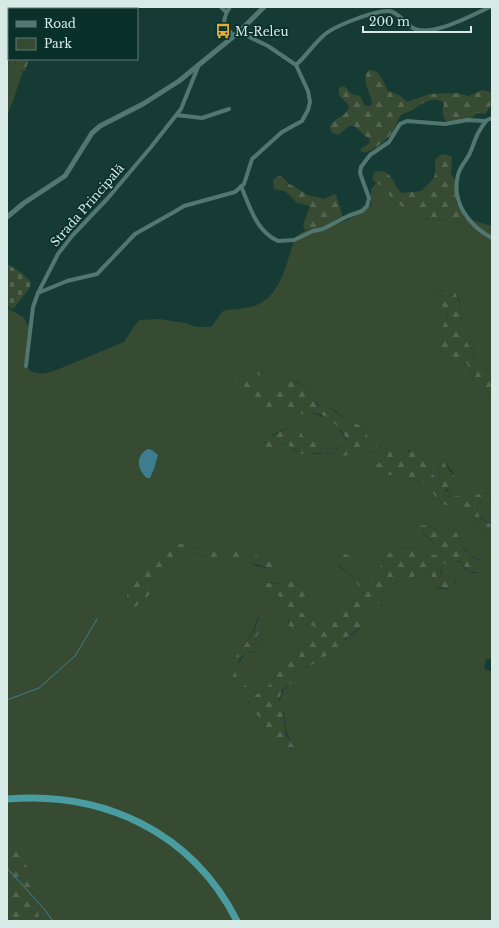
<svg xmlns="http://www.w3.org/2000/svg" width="499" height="928" font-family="'Libre Baskerville',serif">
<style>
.green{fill:#374b33;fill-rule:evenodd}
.forest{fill:url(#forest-firs)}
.cemetery{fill:url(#cemetery-stones)}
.water{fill:#3e7d90}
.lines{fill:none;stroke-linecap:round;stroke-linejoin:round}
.stream{stroke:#3e7d90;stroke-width:1}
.minor{stroke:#527770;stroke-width:4}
.tertiary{stroke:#527770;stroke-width:5}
.trunk{stroke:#499c9f;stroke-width:7}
.labels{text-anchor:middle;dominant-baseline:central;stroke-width:3.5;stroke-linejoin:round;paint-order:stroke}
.poi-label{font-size:12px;fill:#d7eae6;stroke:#0a302a;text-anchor:start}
.street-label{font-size:12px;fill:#d7eae6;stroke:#0a302a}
</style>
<defs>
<pattern id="forest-firs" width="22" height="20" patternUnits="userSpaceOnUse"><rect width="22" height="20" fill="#374b33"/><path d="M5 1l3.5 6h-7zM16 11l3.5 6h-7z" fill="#536551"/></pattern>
<pattern id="cemetery-stones" width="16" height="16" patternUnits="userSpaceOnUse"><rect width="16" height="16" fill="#374b33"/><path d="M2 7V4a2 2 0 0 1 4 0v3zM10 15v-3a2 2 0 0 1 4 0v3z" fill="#536551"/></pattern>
</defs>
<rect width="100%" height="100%" fill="#163b34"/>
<!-- green -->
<path class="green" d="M7,14L9,17V59H16L14,63L21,72H23L7,117Z
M376,183L386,188L391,198L402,207L412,210L422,220C426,220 431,218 435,219C445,220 456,226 464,218L492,226V377L487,371L478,366C475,361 475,355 473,351C471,347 467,345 466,340C460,324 468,283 439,291C437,306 455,313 443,325L444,340L441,343L445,357C463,363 471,360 474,383L487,392L492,399V493L447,497L444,493L458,484C457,476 449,468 444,461L439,459L437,460L440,476L435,477L431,473L426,461L419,453L409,450L404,453L397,452L378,447L369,441L366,430L362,426L348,421L333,409L319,406L305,386L298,382L274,379C268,375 270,368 260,370L274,386L273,392H257L252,386L251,380L242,374L239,379V387L248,396L272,409L291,414L310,413L326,417L335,423L347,441L345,445L335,449L318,448L314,444L313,439C309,437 304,437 301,434C299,432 298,429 295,428C285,426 270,436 264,442L266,447L286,444L297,452L315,454L329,452L341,457L348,455L360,448L379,453L381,455V460L375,465L371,473L399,475L424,483L442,504L458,508L467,513L477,526L492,539V659H486L484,668L492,672V921H39L36,896L31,889L15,845L7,837V308L23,317L29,326L27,365L29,370C38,375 44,374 54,371L124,342L136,324L140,320L159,319L185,323L196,327H211L223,311C233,308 242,310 254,306C281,297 286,264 294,240C307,224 317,232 333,226C343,222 365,212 371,204V190ZM141,454L157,460L156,463L139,464ZM430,526L438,530L452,531C460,542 467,555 480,560L476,573C461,573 466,557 448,563C444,564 442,564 440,568L443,576L455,581L456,584L449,590L438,588L431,574L426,571H418L414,578L398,581L391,585L386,597L365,614C363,619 363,623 361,627C355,635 345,635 343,646L323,657L315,664L299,669L287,687L283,690L279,703C288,715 281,729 293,744L280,751L270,742L265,724L251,707L244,692L230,674L231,666L252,633L258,618L264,612L268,619L255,639L261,644L256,652L246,653C238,663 231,671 239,683L245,685L255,694C272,694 280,660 291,648C298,641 307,639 315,633V627C309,622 302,625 295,628L288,622L290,617C288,615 285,613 283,610C277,600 284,587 264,592L268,582L282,584L286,581L287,575L280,570L256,566L249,562H227L214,558H206L192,552L181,553L169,559L153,583L149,595L136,606L127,601L126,596L129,588L151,562L159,550L174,544L191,545L203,551L213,548L232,549L262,558L285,568L295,582L304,588L306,595L301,605L302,613L328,627L335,622L338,609L360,598L363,593L353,577L340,567L337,557L345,554L352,566L367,579H375L385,556L394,550L412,548L420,550L429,556L437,554V546L422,533Z
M482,501H492V524L485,521L477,513L478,504Z"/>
<!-- forest -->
<path class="forest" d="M16,59H29L25,71L18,72L14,68Z
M368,70C381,69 383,82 388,91L399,95L407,102L430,94L457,93L469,96L482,90L492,92V103L485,114C483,114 481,113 478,113C475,114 472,119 468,121C453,129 438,122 444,104L442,101C431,97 421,104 413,110C409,112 405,112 401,115C397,120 396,127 393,132C388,139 369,155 361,152V148L369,144L370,140L354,126H349L338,135L331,132L330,126C334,117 346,117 349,107L347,103L339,95V88L344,86L352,94L360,96L365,106H370L372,104C373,92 360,86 368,70Z
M445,154L452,157L451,173L456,183V202L465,215L464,218C456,226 445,220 435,219C431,218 426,220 422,220L412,210L402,207L391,198L386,188L376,183L372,179L375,172L383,171C396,178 394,187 402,193L421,191C425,188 431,182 434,177C438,168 429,157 445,154Z
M281,176L288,183L308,195L324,199L334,194L336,195L343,218L330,227L305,230L303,225L310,206L297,203L285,191L274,189L273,181L276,177Z
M444,290H452L456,294L461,306L466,341L472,350L478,366L487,371L492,377V399L487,392L475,386L471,370L466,363L452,360L438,353V347L444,340L441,330L448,315L438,299L437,293Z
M265,369L268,370L274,379C291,382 303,379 313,396C315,399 315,402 317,405L330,408L348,421L362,426L366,430L369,441L378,447L397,452L417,451L426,461L431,473L435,477L440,476C441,470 436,466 437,460L442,459C445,462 445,464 447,467C451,475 463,478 455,489H447L444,493L447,497L492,493V501L480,502L477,510C478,517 485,523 492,524V539L477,526L467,513L458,508L442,504L424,483L399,475H382L369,472L367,467L377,464L381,460V455L379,453L360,448L348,455L341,457L329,452L302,454L286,444C278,443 274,449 266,447L264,445L265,440C275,435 286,426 298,428L303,436L311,437L318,448L337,449L345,445L347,441C344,431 331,419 322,415C311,411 301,415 291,414C278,413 241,399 238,385C237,381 240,378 242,374L248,373L257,392H273V384L257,374L258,371Z
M425,525L438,530L452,531L457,533L463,548L473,557L483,562V569L478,572H470L459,561L443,564L440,568L441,574C446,579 456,577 456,587L451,590L435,586L431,574L426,571H418L412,580L398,581L391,585L386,597L365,614L361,627L346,638L340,651L323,657L315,664L299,669L291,683L282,690L279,700L282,707L286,735L297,751L294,756L283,755L270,742L265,724L253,710L244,692L234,684L229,671C231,659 246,645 252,634C257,626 257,618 264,612H269V617L255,639L261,644V649C256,652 250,651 245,654C236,660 233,673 239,682L245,685L255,694C272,694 280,660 291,648C298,641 307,639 315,633V627C305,620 297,632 288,625L290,617C288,615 284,613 283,611C277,601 284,587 264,592L260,589L265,582L279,584L284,583L287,578L285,573L249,562H227L214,558H206L192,552L181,553L169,559L153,583L149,595L134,608L129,606C126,600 126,594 129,588L151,562L157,552L163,547L171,544H188L203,551L219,546L235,549L262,558L285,568L295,582L306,590C307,599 298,604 302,613L328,627L335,622L338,609L360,598L363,593L353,577L337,563V557L345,554L350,556L352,566L367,579H375L385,556L394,550L412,548L420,550L429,556L437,554V546L419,529V526Z
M7,837L14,842L19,855L26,863L31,889L37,898L39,921H7Z"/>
<!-- cemetery -->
<path class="cemetery" d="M7,264L22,273L31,282L29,289L13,309L7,306Z"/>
<!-- water -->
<path class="water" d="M148,449L152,450L158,455L154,469L150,478H147C137,470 135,455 148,449Z"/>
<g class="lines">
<!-- stream -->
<path class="stream" d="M7,700L39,688L75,656L97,619
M7,868L45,910L53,921"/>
<!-- minor -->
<path class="minor" d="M221,7L226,12
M230,7C221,21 223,25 234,36
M296,65C307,55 313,45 323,36C333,26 374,11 388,11C397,11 405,23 413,28C432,38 472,15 490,7
M176,115L202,118L229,109
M492,118L487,120C476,133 476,139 470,153C467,160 460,166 458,175C451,202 469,226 492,238
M241,186C250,207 256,231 278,241L294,240L313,231L323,229L348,216L362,211L367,206L369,198L360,173L361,167L370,155L389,142L400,124L407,121L445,124L467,120L485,121
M38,293L67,281L97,274L135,234L174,212L184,206L235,192L244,184L252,159L282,132L302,121L308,110L310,102L308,91L296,65L268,46L239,32
M26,366L33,307L38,293L58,254L72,236L108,198L151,147L181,109L198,67"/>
<!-- tertiary -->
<path class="tertiary" d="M7,217L24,203L65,176L92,133L100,126L143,104L179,81L239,32L264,7"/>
<!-- trunk -->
<path class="trunk" d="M7,799C104,791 192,832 237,921"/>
</g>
<!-- icons -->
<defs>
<g id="bus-bare" transform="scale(1.2)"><path d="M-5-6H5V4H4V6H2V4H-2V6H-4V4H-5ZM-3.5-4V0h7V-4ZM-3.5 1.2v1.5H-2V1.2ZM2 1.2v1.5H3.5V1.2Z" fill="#e5ad35" stroke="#0a302a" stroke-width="2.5" paint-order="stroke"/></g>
</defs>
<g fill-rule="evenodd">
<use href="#bus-bare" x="223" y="31"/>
</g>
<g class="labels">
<!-- poi labels -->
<g class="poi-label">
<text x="235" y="31">M-Releu</text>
</g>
<!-- street labels -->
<g class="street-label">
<text transform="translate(87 205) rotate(-49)">Strada Principală</text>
</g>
</g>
<!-- border -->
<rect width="499" height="928" fill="none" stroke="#d7eae6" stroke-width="16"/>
<!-- legend -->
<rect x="8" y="8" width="130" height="52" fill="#0a302a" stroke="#5c7a75"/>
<rect x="16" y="21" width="20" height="6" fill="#527770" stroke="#5c7a75"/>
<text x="44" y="28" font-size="12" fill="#d7eae6">Road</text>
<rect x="16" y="38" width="20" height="12" fill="#374b33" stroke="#5c7a75"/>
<text x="44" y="48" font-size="12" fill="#d7eae6">Park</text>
<!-- scale -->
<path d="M363 26v6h108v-6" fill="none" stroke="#d7eae6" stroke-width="2"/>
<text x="369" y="26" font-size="12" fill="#d7eae6" stroke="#0a302a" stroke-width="3" paint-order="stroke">200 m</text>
</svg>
